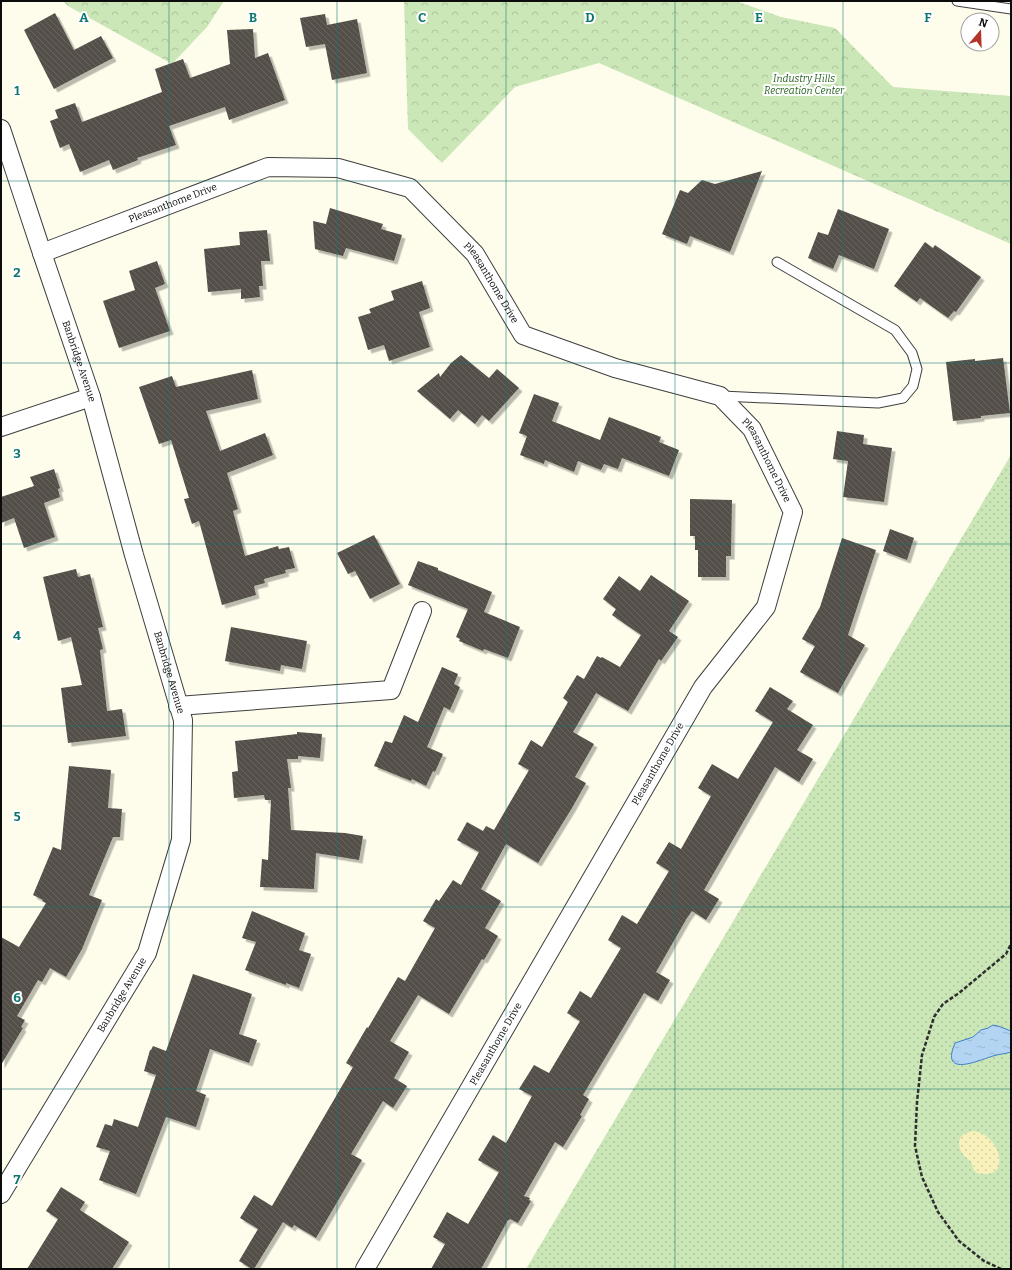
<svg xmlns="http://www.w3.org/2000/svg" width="1012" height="1270" font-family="Bitter,serif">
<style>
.grass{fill:url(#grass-dots)}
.sand{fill:url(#sand-dots)}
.park{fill:url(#park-crowns)}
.water{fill:url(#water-ripples);stroke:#3e81c7}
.building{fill:url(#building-back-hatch);filter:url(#shadow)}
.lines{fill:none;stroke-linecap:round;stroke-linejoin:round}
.service-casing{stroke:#3f3f3f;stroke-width:11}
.minor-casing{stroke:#3f3f3f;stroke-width:20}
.path{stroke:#2e2e2e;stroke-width:2.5;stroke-dasharray:4 2;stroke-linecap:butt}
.service{stroke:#fff;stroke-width:9}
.minor{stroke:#fff;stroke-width:18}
.grid{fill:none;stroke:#0f766e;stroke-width:1;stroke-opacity:0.55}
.labels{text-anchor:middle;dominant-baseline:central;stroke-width:4;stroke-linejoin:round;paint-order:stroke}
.park-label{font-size:10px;font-style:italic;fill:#266120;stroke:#fff}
.street-label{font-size:10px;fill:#0c0c0c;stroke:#fff}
.grid-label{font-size:13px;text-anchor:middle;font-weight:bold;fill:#0f766e;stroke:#fff;stroke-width:4;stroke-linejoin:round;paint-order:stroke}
</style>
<defs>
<pattern id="grass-dots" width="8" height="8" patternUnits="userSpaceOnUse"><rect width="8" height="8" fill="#cbe7b8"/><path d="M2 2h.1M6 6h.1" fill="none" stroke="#adc59d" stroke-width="1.8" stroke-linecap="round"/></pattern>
<pattern id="sand-dots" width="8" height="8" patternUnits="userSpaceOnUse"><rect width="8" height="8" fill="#f8f1bb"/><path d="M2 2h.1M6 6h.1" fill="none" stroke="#d3cda0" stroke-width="1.8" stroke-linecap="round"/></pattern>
<pattern id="park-crowns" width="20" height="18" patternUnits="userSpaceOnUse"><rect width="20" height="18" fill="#cbe7b8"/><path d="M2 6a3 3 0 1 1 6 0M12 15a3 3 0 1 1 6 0" fill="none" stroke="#adc59d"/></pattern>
<pattern id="water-ripples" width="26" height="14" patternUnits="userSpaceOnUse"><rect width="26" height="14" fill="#b4d4f3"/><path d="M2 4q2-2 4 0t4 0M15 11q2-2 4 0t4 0" fill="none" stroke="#9ab5cf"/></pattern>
<pattern id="building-back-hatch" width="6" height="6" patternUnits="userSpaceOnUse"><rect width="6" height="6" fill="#544f49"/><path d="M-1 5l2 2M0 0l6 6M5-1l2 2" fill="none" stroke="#68645f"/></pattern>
<filter id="shadow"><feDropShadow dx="3.5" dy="3.5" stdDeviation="0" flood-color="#0004"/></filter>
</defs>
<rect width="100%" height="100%" fill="#fefdec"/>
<!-- grass -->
<path class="grass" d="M1011,455V1269H526Z"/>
<!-- sand -->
<path class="sand" d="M972,1131C998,1132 1012,1175 985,1174C981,1174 976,1174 974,1170C972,1167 972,1164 971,1161C962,1156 957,1148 960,1138L964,1134Z"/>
<!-- park -->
<path class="park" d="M63,1H224L207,27L172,64L68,6Z
M404,1H736L781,17L835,28L893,87L1011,96V244L599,63L515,87L442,163L408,129Z"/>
<!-- water -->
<path class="water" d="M993,1025L998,1026L1011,1031V1052C1005,1054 999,1054 993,1056C977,1061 940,1078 955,1043L973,1037L981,1030L988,1028Z"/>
<!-- building -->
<path class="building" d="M55,13L74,50L101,36L113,58L54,89L24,30Z
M325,14L327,25L357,19L367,73L332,80L325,44L306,47L300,18Z
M253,29L255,58L268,53L285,100L229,120L225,107L169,126L176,145L137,158L138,160L113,170L109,160L80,172L69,144L60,148L50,121L58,118L55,110L75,103L82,122L162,92L155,69L183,59L190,78L230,64L227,30Z
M762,171L730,252L690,236L687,244L662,234L680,190L688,193L702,180L715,184Z
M330,208L383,224L381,229L402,235L394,261L346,248L343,256L315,249L313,221L326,224Z
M838,209L889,229L874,269L839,255L833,269L808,258L818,232L828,235Z
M267,230L270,261H261L263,286H259L260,297L241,299V289L208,292L204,249L240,245L239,232Z
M925,242L933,248L935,245L981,277L956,312L954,311L948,318L920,298L917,302L894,286Z
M157,261L165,284L155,288L170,331L119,348L103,301L135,290L129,271Z
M422,281L430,308L419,312L430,347L389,361L384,345L368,350L358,317L371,313L369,309L394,300L391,291Z
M461,355L489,378L497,369L519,388L489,421L482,415L475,424L458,410L450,419L417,391L439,373L440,377L451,363Z
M1003,358L1010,413L981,416V418L953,421L946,362L975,359V361Z
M252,370L258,399L206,411L220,451L265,433L273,455L227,473L238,509L233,511L245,556L278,546L279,549L289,547L295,568L285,570L286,573L264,579L265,583L254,586L256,595L222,605L199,521L192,524L184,499L189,498L171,440L159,444L139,387L172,376L176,387Z
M534,394L559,403L552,421L600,440L609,417L661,437L659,442L679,450L669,476L622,458L618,469L604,464L601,470L578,461L574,472L545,460L544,464L520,455L527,436L519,433Z
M837,431L864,435L863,444L892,448L884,502L843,497L848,461L833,459Z
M54,469L60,488L58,489L60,497L44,503L55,537L24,548L14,518L1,523V497L34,486L30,477Z
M690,499L732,500L731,556H726V577H698V550H695V536H690Z
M890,529L914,538L907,560L883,551Z
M374,535L400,584L370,599L355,571L348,574L337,553Z
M842,538L876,550L848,635L865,645L838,693L800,672L815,646L802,639L820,607Z
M418,561L438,568V570L492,592L484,612L520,627L508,658L484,649L483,651L459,641L460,639L456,637L468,609L408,585Z
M76,569L78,577L90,574L103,627L98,628L103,649L100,650L107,711L122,709L126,736L68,743L61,688L82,685L71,637L58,641L43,577Z
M651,575L689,601L669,631L678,637L661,661L659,659L628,711L596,693L573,732L594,744L575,777L586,783L572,808L538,863L506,844L481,889L501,901L485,928L498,936L484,960L482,959L449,1014L418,995L390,1041L409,1052L394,1078L407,1086L393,1108L383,1101L351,1154L362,1160L316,1238L294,1225L292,1228L283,1222L254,1269H252L239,1261L258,1229L240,1218L254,1195L272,1206L353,1067L346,1063L367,1027L368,1028L398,977L405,981L435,928L423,921L436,899L439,901L453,880L461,885L479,852L457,840L467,822L483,831L486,826L494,830L529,770L518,764L531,740L542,747L568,702L563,698L577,675L584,679L597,656L601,658L602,657L620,667L641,635L612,615L616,609L603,599L619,576L640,591Z
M231,627L307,641L302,669L281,665L280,671L225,661Z
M442,667L458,674L454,684L460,687L450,710L444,707L427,747L443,754L435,772L433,771L426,786L412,779L411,781L374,766L385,741L392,743L404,715L418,722Z
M770,687L793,701L787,709L813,725L797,750L813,759L799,782L775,767L704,890L719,899L706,920L692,911L687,918L656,972L670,980L658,1001L644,993L583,1095L589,1099L580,1115L582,1116L563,1147L555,1142L524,1196L530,1198L529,1200L531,1201L518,1223L510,1219L509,1220H508L481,1269H431L445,1244L433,1237L447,1212L468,1224L499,1172L478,1160L493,1135L506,1143L532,1096L519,1089L534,1065L549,1073L580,1021L567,1013L580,991L591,998L621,948L608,940L622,915L637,924L669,871L656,863L669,842L681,849L711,796L698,788L712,764L738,779L773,722L755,711Z
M297,732L322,734L320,758L298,756V759H287L291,788H288L291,830L345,833L363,836L359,860L316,853L314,889L260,887L262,859L268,860L271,800H265L264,795L234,798L232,772L238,771L235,741L297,734Z
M69,766L111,770L108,808L122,809L120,837H113L89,895L102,900L82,949L66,977L50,968L42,982L38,980L17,1016L25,1020L21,1027L23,1028L1,1065V937L19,947L46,903L42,901L43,900L33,895L53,847L61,850Z
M252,911L305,933L299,950L311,954L299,988L286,983V985L245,970L256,942L242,938Z
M193,974L252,994L239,1034L257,1040L249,1063L210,1049L196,1091L206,1095L196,1127L166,1117L136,1194L99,1180L110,1151L96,1147L105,1124L112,1126L114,1119L138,1127L156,1075L144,1071L150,1050H151L153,1046L166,1051Z
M61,1187L85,1202L80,1210L129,1242L112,1269H27L58,1219L46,1211Z"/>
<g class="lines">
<!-- service casing -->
<g class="service-casing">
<path id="service" d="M957,1L1011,9
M722,396L878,403L903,398L913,386L917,369L912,353L895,330L777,262"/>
</g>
<!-- minor casing -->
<g class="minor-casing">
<g id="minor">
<path id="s1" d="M1,129L42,253L91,397L134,555L183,720L181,840L147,953L1,1194"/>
<path id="s2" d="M42,253L268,167L338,168L410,188L475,254L523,335L615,368L720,396L752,429L793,512L766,607L703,687L365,1269"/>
<path d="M1,427L91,397"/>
<path d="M178,706L391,690L422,611"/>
</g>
</g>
<!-- path -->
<path class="path" d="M1001,1269L984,1261L959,1241L938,1212L922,1177L915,1146L917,1102L922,1055L934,1017L943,1004L959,993L1006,954L1011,944"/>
<!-- service -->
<use href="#service" class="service"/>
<!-- minor -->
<use href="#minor" class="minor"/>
</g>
<!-- grid -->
<path class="grid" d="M169,1V1269M337,1V1269M506,1V1269M675,1V1269M843,1V1269M1,181H1011M1,363H1011M1,544H1011M1,726H1011M1,907H1011M1,1089H1011"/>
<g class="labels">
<!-- park labels -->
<g class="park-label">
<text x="804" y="79">Industry Hills<tspan x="804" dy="12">Recreation Center</tspan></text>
</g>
<!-- street labels -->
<g class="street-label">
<text stroke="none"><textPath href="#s2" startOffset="140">Pleasanthome Drive</textPath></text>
<text stroke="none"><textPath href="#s2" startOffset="512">Pleasanthome Drive</textPath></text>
<text stroke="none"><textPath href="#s1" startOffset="245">Banbridge Avenue</textPath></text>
<text stroke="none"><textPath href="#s2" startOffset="860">Pleasanthome Drive</textPath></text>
<text stroke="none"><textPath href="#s1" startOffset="569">Banbridge Avenue</textPath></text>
<text transform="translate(658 764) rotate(-60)">Pleasanthome Drive</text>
<text transform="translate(122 995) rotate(-59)">Banbridge Avenue</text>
<text transform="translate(496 1044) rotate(-60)">Pleasanthome Drive</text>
</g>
</g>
<g class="grid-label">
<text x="84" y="22">A</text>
<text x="253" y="22">B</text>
<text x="422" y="22">C</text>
<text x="590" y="22">D</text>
<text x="759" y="22">E</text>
<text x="928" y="22">F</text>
<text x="17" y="95">1</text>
<text x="17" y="277">2</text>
<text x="17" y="458">3</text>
<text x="17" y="640">4</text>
<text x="17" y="821">5</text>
<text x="17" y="1002">6</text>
<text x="17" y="1184">7</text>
</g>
<!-- border -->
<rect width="1012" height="1270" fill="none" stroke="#0c0c0c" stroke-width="4"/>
<!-- north arrow -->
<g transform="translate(980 32) rotate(19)"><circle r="19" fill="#ffffff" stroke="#9e9e9e"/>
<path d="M0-3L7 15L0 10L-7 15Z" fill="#b5342b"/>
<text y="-6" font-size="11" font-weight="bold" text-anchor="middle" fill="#0c0c0c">N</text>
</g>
</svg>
